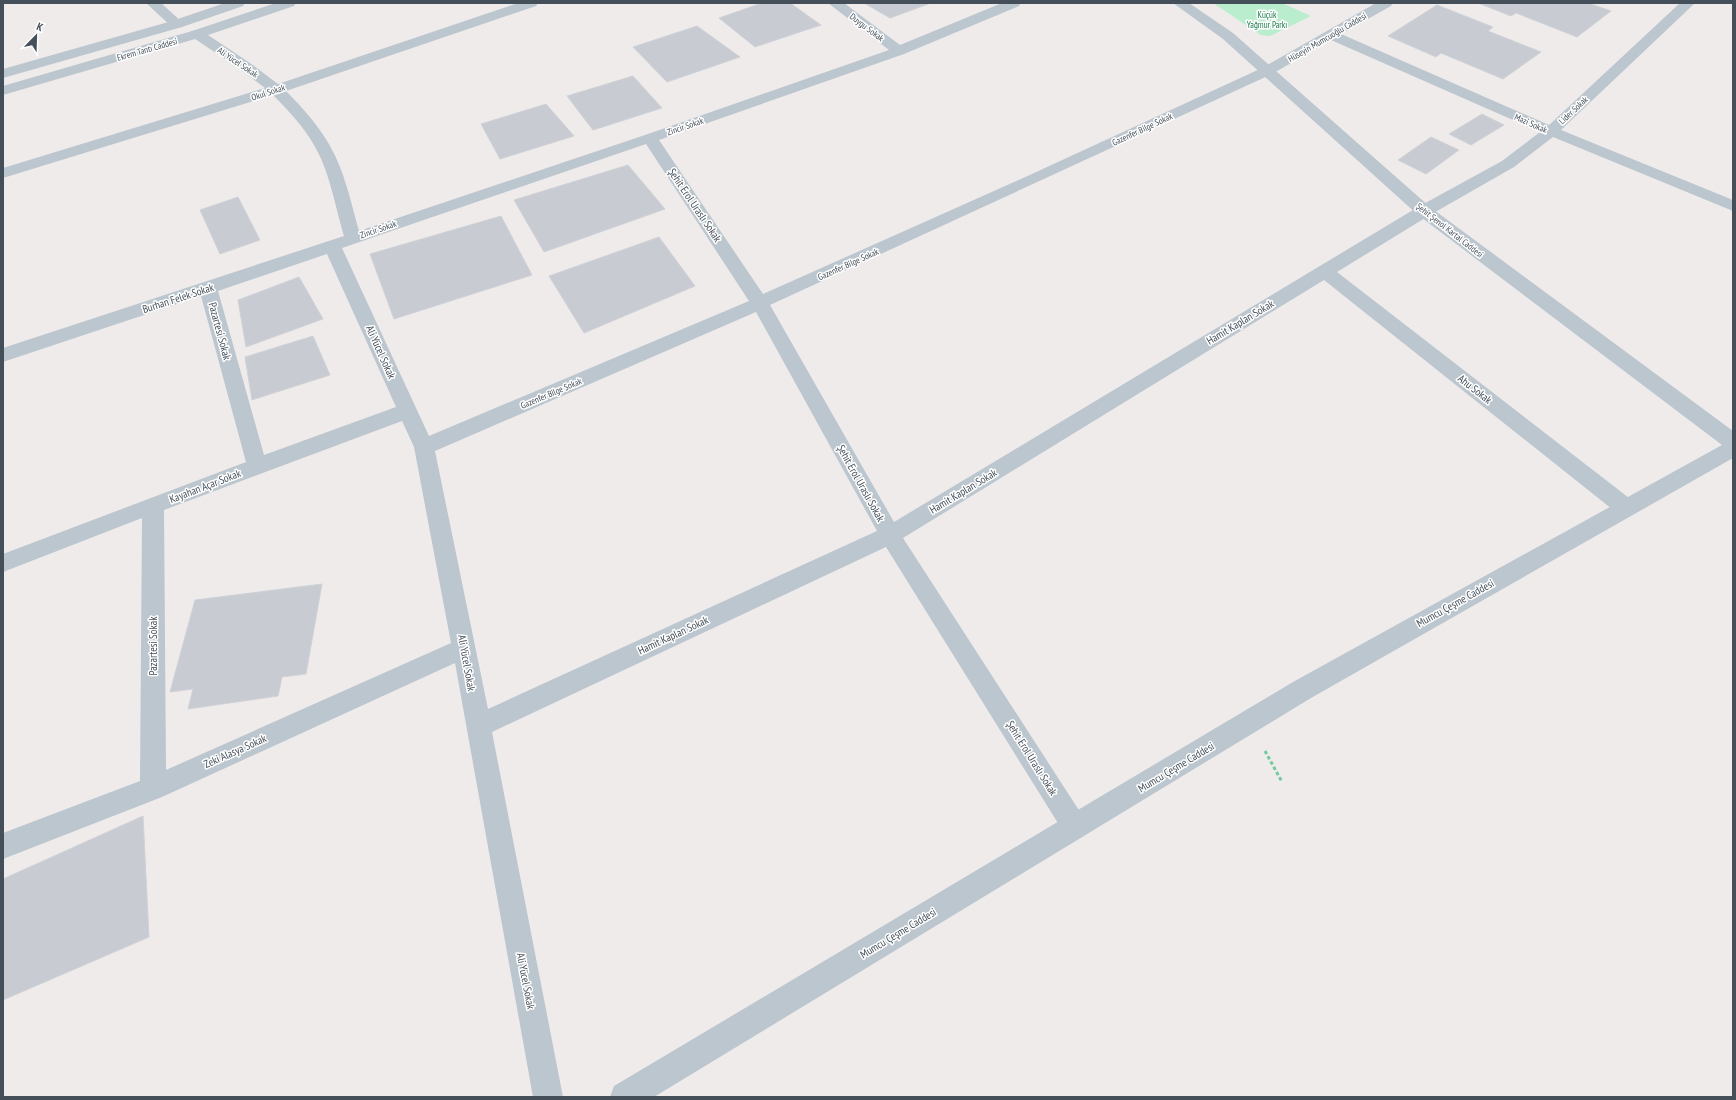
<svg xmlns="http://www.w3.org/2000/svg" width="1736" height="1100" font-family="'PT Sans Narrow',sans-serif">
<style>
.green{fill:#b9edcd}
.building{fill:#c8cbd1;stroke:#cfd2d7}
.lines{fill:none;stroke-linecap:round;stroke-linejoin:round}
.path{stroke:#72ca9f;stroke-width:3;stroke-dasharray:3.5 2.5;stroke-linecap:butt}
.minor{fill:#bcc6ce;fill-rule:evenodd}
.tertiary{fill:#bcc6ce;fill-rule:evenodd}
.labels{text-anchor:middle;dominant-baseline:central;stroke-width:3;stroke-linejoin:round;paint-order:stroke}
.far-park-label{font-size:9px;fill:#177848;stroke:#fff}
.far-street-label{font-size:9px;fill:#444f59;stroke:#fff}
.street-label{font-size:11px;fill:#444f59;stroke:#fff}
</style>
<rect width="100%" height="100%" fill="#efebeb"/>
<!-- green -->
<path class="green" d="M1213,3H1282L1311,16L1270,36L1261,35Z"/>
<!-- building -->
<path class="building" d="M762,3H790L821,25L755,47L719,18Z
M864,3H931L890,18Z
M1478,3H1588L1611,11L1577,37L1516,13L1511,16Z
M1437,5L1493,27L1488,31L1541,52L1503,79L1441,53L1436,57L1388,36Z
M697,26L740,57L667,82L633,47Z
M633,76L662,108L593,130L567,96Z
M546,104L574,136L500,159L481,124Z
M1482,114L1504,125L1471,145L1449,134Z
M1431,137L1459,150L1426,174L1398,160Z
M628,165L665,209L544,252L514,200Z
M238,197L260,240L220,254L200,210Z
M501,216L532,275L394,319L370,254Z
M659,237L695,286L584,333L549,276Z
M299,277L323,319L246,347L238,300Z
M313,336L330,375L252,400L245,357Z
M322,584L306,674L282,677L278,696L188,709L193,689L170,692L195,600Z
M143,816L149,937L3,1000V879Z"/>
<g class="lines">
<!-- path -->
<path class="path" d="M1265,751L1282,782"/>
<!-- minor -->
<path class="minor" d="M146,3H161L184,24L182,27H172Z
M518,3H538L536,6L286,91C302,107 319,126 330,146C345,172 351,203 359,231L645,135L889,50L828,3H844L900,45L1002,3H1021L1019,6L904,54L659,140L763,294L1021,179L1262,68L1376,3H1393L1391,6L1341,34L1549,125L1680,3H1695L1561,130L1733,200V211L1553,137L1514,167L1430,215L1337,272L1633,501L1636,507L1633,513L1625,515L1617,513L1324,280L903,538L1084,818L1088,827L1084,836L1075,840L1066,836L886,547L492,732L563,1097H533L455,663L162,797L3,859V833L140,781L142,518L3,572V554L246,462L201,296L3,362V348L344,236C335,206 330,172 314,145C303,126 288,110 273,95L3,178V168L265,88L240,69L192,37L190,34L192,31L197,30L202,31L250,63L278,84ZM1331,40L1540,132L1502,161L1418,207L894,522L770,305L1272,74ZM646,144L749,301L429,436L342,248ZM327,254L396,407L264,455L218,291ZM756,312L877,531L488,709L435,451ZM402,421L414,447L451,643L166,770L164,510Z"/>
<!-- tertiary -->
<path class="tertiary" d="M225,3H245L243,6L182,27L3,78V69L172,21Z
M276,3H296L294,6L202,37L3,95V86L192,31Z
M1173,3H1189L1233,33L1430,207L1733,431V458L1311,698L654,1097H610L614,1086L1293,682L1722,445L1418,215L1223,39Z"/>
</g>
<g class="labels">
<!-- far-park labels -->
<g class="far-park-label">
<text x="1267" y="14">Küçük<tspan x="1267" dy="10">Yağmur Parkı</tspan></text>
</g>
<!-- far-street labels -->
<g class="far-street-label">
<text transform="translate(867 27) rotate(37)">Duygu Sokak</text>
<text transform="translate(1327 37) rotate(-30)">Hüseyin Mumcuoğlu Caddesi</text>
<text transform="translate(147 49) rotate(-16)">Ekrem Tantı Caddesi</text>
<text transform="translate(238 62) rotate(34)">Ali Yücel Sokak</text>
<text transform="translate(268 92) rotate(-18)">Okul Sokak</text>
<text transform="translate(1573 110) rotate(-43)">Lider Sokak</text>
<text transform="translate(1531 123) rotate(24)">Mazi Sokak</text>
<text transform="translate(685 126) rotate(-19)">Zincir Sokak</text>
<text transform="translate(1142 129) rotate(-25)">Gazenfer Bilge Sokak</text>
<text transform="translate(378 229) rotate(-19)">Zincir Sokak</text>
<text transform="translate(1450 230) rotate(38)">Şehit Şenol Kartal Caddesi</text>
<text transform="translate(848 264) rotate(-24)">Gazenfer Bilge Sokak</text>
<text transform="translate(551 393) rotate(-23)">Gazenfer Bilge Sokak</text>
</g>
<!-- street labels -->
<g class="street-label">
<text transform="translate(695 205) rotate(56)">Şehit Erol Uraslı Sokak</text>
<text transform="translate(178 298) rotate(-18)">Burhan Felek Sokak</text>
<text transform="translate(1240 322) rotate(-31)">Hamit Kaplan Sokak</text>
<text transform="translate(220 331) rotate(75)">Pazartesi Sokak</text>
<text transform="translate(381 352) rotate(66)">Ali Yücel Sokak</text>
<text transform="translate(1475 389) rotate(38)">Ahu Sokak</text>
<text transform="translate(861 483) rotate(61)">Şehit Erol Uraslı Sokak</text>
<text transform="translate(205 486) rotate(-21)">Kayahan Açar Sokak</text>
<text transform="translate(963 491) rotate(-31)">Hamit Kaplan Sokak</text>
<text transform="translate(1455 603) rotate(-29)">Mumcu Çeşme Caddesi</text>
<text transform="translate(673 635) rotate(-25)">Hamit Kaplan Sokak</text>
<text transform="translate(153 646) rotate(-90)">Pazartesi Sokak</text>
<text transform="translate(467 663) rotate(80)">Ali Yücel Sokak</text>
<text transform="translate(235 751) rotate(-24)">Zeki Alasya Sokak</text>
<text transform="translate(1032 758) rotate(58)">Şehit Erol Uraslı Sokak</text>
<text transform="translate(1176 767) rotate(-31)">Mumcu Çeşme Caddesi</text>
<text transform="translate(898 933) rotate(-31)">Mumcu Çeşme Caddesi</text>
<text transform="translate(526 981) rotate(79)">Ali Yücel Sokak</text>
</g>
</g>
<!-- border -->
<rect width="1736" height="1100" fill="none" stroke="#444f59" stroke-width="8"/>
<!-- north arrow -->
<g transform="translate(36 36) rotate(23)" stroke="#ffffff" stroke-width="3" paint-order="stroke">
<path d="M0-3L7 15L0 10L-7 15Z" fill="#444f59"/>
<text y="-6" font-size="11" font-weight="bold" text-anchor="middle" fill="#444f59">K</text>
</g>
</svg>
